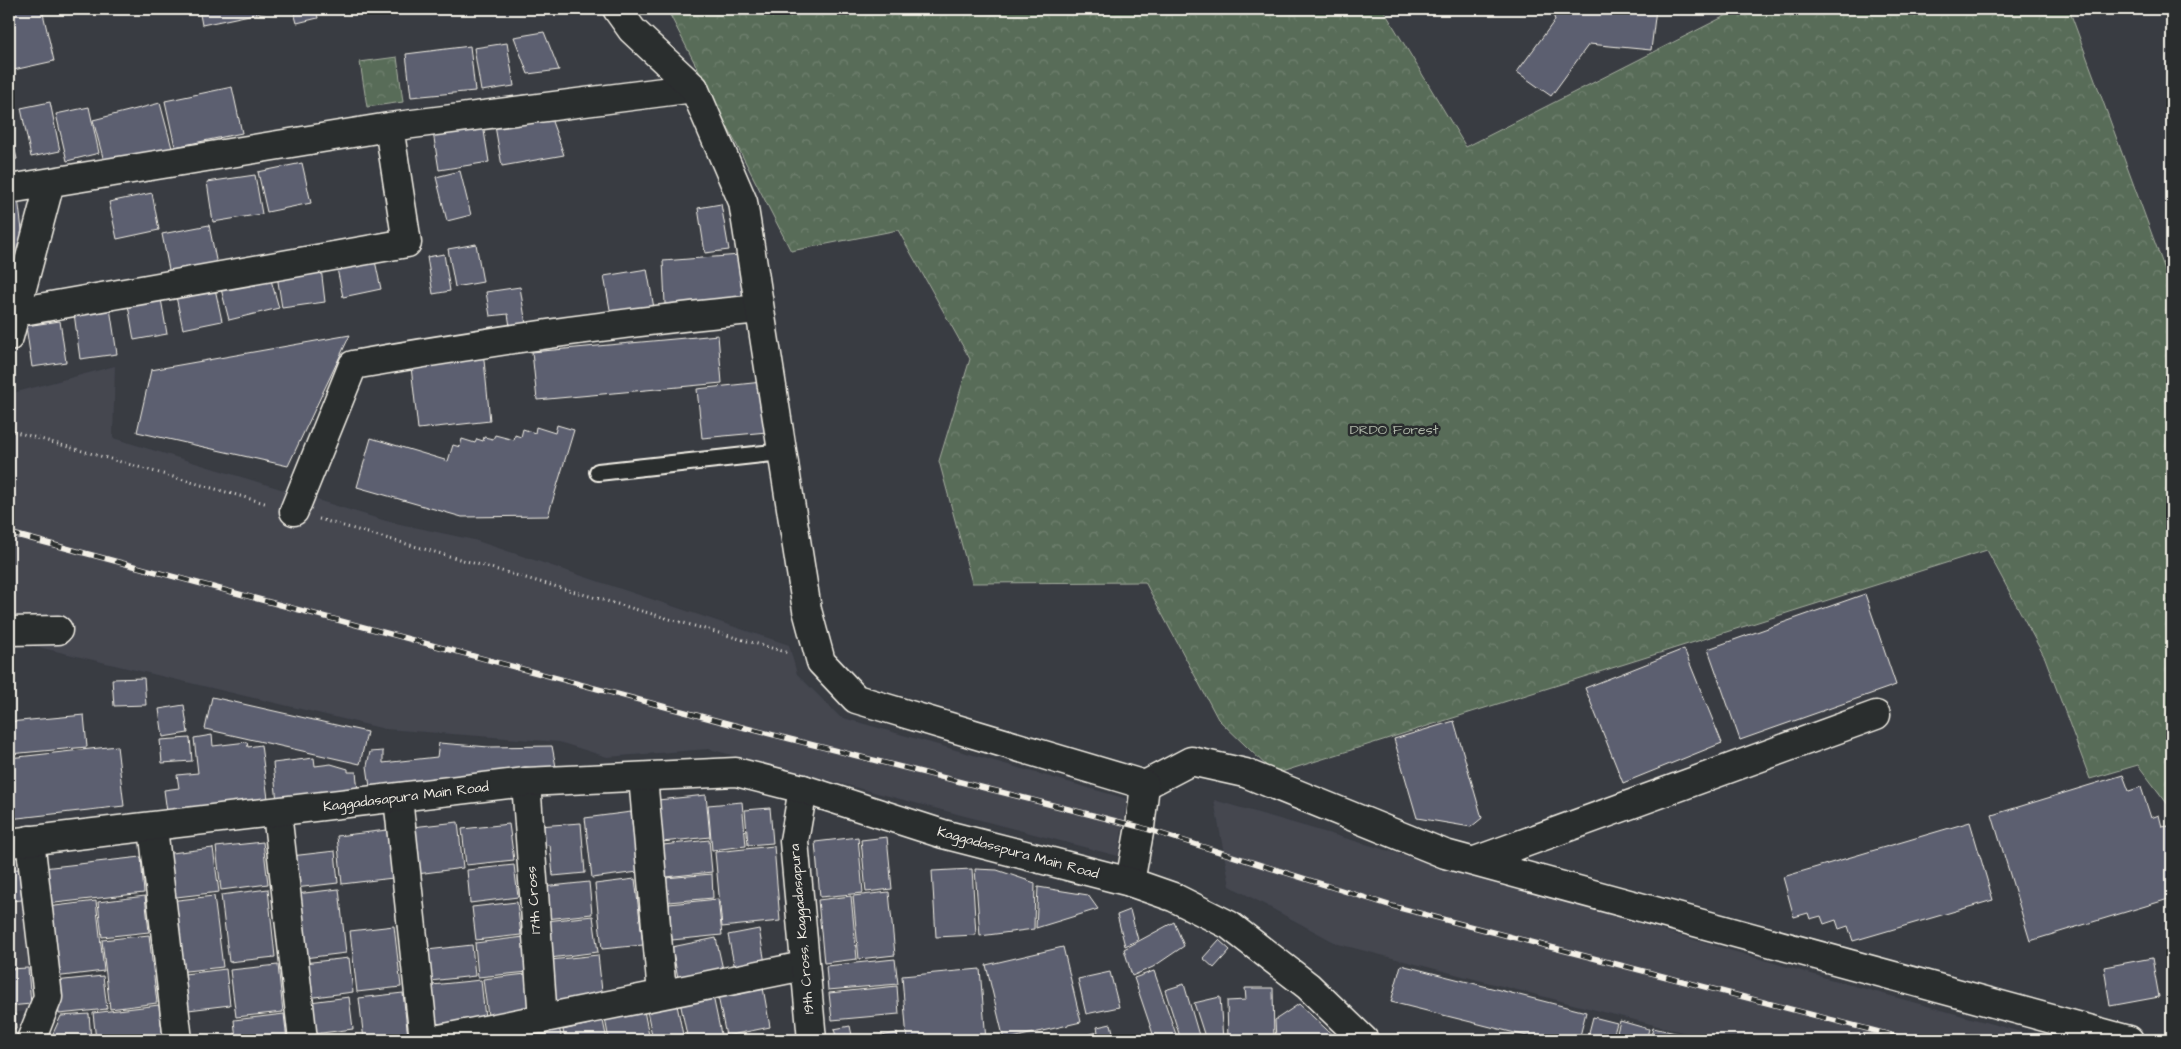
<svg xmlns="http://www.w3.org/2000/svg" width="2181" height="1049" font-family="'Architects Daughter',sans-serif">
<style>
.built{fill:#444650}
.forest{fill:url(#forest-crowns);stroke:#a6aea0}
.building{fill:#5c5f70;stroke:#f4f1e8}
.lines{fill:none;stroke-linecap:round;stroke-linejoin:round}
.service-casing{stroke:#f4f1e8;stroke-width:20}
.minor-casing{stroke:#f4f1e8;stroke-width:31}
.tertiary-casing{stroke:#f4f1e8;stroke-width:31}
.secondary-casing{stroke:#f4f1e8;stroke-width:31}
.path{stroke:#f4f1e8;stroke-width:3;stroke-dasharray:1 4;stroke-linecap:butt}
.service{stroke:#2a2d2e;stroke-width:16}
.minor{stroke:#2a2d2e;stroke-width:28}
.tertiary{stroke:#2a2d2e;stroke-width:28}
.secondary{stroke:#2a2d2e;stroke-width:28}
.rail-casing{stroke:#f4f1e8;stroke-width:5.5}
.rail{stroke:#2a2d2e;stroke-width:4;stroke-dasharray:11;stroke-linecap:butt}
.labels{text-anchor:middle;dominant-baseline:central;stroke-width:5;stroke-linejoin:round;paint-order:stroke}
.park-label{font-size:14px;fill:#aeb5a7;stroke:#2a2d2e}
.street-label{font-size:14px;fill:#f4f1e8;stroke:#2a2d2e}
</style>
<defs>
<pattern id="forest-crowns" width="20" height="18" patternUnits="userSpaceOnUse" patternTransform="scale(1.25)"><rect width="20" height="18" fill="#586c58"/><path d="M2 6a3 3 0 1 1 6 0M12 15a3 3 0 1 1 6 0" fill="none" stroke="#718170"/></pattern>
</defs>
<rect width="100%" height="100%" fill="#393c42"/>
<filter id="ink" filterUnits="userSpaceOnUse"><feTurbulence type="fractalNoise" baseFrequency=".02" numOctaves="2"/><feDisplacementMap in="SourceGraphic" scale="10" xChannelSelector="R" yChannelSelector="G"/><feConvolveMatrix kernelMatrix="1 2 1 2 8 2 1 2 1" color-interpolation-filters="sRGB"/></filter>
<g filter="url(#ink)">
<!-- built -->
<path class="built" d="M115,366L113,438L386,521L474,540L789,645L797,674L840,717L1127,799L1118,856L709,749L607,757L559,742L385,729L9,640V394Z
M1214,800L1815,975L2050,1040H1713L1338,944L1230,886Z
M23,863L36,1010L9,1013V865Z"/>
<!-- forest -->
<path class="forest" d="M667,9H1383L1466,147L1739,9H2069L2172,289V810L2138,765L2090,779L2045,658L1987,550L1275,774L1218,719L1145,582L972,583L939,461L970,359L898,230L791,251Z
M397,57L403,102L367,107L360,62Z"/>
<!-- building -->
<path class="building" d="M9,9H42L54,61L9,71Z
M199,9H278L202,25Z
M293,9H316L318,18L297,23Z
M1551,9H1656L1651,50L1589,44L1551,96L1517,72L1555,20Z
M544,32L559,70L528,74L514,37Z
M507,43L514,86L481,91L474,48Z
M470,46L475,91L411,97L406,54Z
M232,87L242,133L175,147L165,101Z
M50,102L60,151L31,157L21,108Z
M160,103L172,148L105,165L93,120Z
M89,107L99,153L67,161L56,114Z
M550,116L564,155L502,166L495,126Z
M9,125L17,159L9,161Z
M483,125L489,162L439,170L433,132Z
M302,163L311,203L267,212L258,172Z
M460,171L471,215L447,221L436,177Z
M255,175L262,214L213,222L207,182Z
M152,193L159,230L117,239L109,202Z
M18,198L25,254L9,256V199Z
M721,204L729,250L705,253L698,208Z
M209,225L218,270L171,280L162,234Z
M476,244L483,282L455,287L448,249Z
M444,254L450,291L433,294L427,257Z
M740,255L743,298L665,304L663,261Z
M374,256L381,289L343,297L336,264Z
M321,268L325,302L282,308L277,275Z
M647,269L654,308L611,315L604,276Z
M269,273L279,308L229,320L220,285Z
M214,284L222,321L183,329L175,292Z
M520,287L527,331L511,333L508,314L490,316L486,292Z
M160,293L167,334L134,340L127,299Z
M110,308L117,354L80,359L74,313Z
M60,321L66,362L32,367L26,326Z
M350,335L288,466L137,432L151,370Z
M718,335L722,383L537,400L532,352Z
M483,350L490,421L418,429L410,358Z
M762,382L767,432L702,438L697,389Z
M557,425L574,430L548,516L462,517L357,487L371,438L448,461L453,445L460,447L462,439L475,443L477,439L483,441L484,437L493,439L495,435L514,440L515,435L521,437L523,429L535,433L536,427L555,433Z
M1865,594L1896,685L1740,740L1708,649Z
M1684,649L1722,743L1623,783L1585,688Z
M144,678L146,705L114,706L112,679Z
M212,697L367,732L360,764L205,729Z
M184,705L188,733L163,737L159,709Z
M84,715L87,747L9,754V722Z
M1454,721L1482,818L1471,827L1417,818L1394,739Z
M212,735L213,746L247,742L248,747L261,745L268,799L167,812L164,790L179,788L177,775L198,773L194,738Z
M190,738L192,761L162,763L160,740Z
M439,743L489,747L552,746L557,772L370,787L367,766L370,752L383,751V763L437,757Z
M117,746L124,806L9,819V758Z
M314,758L315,766L331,764L348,769V772H356L358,791L277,802L273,763Z
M2123,775L2129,791L2141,787L2151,818L2159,815L2162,827L2169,826L2172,838V898L2030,941L1992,815Z
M706,795L710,837L662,842L658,800Z
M742,802L746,846L712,850L708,805Z
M770,808L773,843L748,845L745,810Z
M631,812L638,872L592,878L585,818Z
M458,822L463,868L417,874L412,827Z
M1970,822L1993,900L1853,941L1848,926L1839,929L1836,920L1824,924L1821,916L1810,919L1808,913L1794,917L1783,877Z
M581,823L585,873L553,876L550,845L540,846L538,826Z
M509,824L514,860L466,865L462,829Z
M387,830L393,878L342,884L337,836Z
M858,837L863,893L820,897L815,842Z
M887,837L892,889L866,892L861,840Z
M709,840L712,872L666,877L663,845Z
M263,842L268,884L221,890L216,847Z
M774,846L780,921L722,927L715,852Z
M213,848L219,892L168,898L163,854Z
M335,851L338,883L295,888L291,856Z
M141,857L144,893L46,904L43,868Z
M514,865L518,897L470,903L467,870Z
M19,869L22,900L9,901V870Z
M972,869L976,935L936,937L932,871Z
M975,869L997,870L1035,883L1034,929L980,936Z
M712,874L713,898L668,902L665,878Z
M635,879L643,945L602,949L595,884Z
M589,882L592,914L546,919L542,887Z
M1038,887L1088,895L1098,909L1036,928Z
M268,889L275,957L229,962L221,895Z
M339,889L346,953L304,958L296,894Z
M889,892L895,955L859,959L853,896Z
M145,896L149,932L102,937L98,902Z
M214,896L223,967L177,972L169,901Z
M851,896L857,959L824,963L818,900Z
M718,899L722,935L672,940L669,904Z
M96,901L104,971L54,977L47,907Z
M517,902L521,935L476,940L472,907Z
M1130,910L1138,940L1125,946L1117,915Z
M593,916L598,952L550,958L546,921Z
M1174,922L1184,946L1153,967L1132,976L1124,949Z
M394,926L401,987L357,992L350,931Z
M759,929L765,963L735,969L728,935Z
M149,935L157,1003L110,1009L102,940Z
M524,937L528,972L478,977L475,943Z
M716,938L724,974L679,983L672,947Z
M1219,940L1230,950L1214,968L1203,958Z
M472,945L475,976L430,981L427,950Z
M1063,947L1081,1022L1004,1040L986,965Z
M598,955L603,1000L555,1005L550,960Z
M349,958L353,992L307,998L303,963Z
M2152,958L2159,997L2110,1006L2104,967Z
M895,959L898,984L828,990L826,966Z
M278,965L283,1012L236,1017L230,970Z
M1401,965L1586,1012L1579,1040H1543L1391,1002Z
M28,968L31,1004L9,1006V969Z
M226,969L230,1005L180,1011L176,975Z
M980,969L986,1040H907L902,976Z
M1154,971L1178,1040H1155L1134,978Z
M1110,972L1119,1007L1086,1014L1078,979Z
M526,974L530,1011L488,1016L483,979Z
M103,976L107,1009L59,1014L55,981Z
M481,980L485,1018L436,1024L432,985Z
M762,982L770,1027L726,1036L717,991Z
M1184,984L1200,1039L1195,1040H1181L1165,990Z
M897,986L899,1014L832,1020L829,993Z
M1245,988H1273L1274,1040H1228L1227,1001L1246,1000Z
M712,991L722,1039L688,1040L679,997Z
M403,993L408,1037L364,1040L359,998Z
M349,997L353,1029L314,1034L310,1002Z
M1220,997L1223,1040H1206L1194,1003Z
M676,1000L684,1040H653L646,1006Z
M1299,1004L1338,1040H1276L1275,1020Z
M159,1005L163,1040H96L93,1013Z
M643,1006L650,1040H609L604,1013Z
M15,1014L16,1029H9V1015Z
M89,1014L91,1040H50L61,1016Z
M284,1014L287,1040H236L234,1020Z
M1593,1017L1617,1023L1612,1040H1587Z
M603,1021L607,1040H565L563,1030Z
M1620,1021L1649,1029L1646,1040H1615Z
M558,1023L562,1040H531L529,1029Z
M1111,1024L1115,1040H1087L1086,1035L1098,1032L1097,1027Z
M850,1026L853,1040H837L834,1029Z
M1653,1028L1689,1036L1688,1040H1650Z
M897,1033L898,1040H861Z
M527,1034L529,1040H496Z"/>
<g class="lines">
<!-- service casing -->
<g class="service-casing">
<path id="service" d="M598,472L782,452"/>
</g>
<!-- minor casing -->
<g class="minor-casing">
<path id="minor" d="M9,189L389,127L694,88
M17,312L407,243L389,127
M9,337L50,183
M294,511L353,365C488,341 623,322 759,309
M9,631L58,630
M643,777L662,994
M526,782L543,1019
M1145,785L1191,761L1245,773L1445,854L2129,1040
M398,798L424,1040
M277,813L303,1040
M153,828L178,1040
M30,840L48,997L31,1040
M1475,861L1876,715
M435,1040L804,966"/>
</g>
<!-- tertiary casing -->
<g class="tertiary-casing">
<path id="tertiary" d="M617,9L632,30L694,88L743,202L807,610L821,662L856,699L1145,785L1140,827L1130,882
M803,789L794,841L812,1040"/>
</g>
<!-- secondary casing -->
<g class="secondary-casing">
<path id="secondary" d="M9,843L526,782L736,772L803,789L943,834L1130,882L1173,897L1229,925L1308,986L1364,1040"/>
</g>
<!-- path -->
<path class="path" d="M9,430L268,504
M319,519L789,653"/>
<!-- service -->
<use href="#service" class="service"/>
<!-- minor -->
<use href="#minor" class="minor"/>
<!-- tertiary -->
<use href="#tertiary" class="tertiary"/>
<!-- secondary -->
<use href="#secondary" class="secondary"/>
<!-- rail casing -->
<g class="rail-casing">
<path id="rail" d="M9,533L734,725L1140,827L1392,906L1910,1040"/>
</g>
<!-- rail -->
<use href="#rail" class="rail"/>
</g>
</g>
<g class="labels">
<!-- park labels -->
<g class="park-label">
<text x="1394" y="430">DRDO Forest</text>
</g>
<!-- street labels -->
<g class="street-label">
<text transform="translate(406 797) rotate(-7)">Kaggadasapura Main Road</text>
<text transform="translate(1018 853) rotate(15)">Kaggadasspura Main Road</text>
<text transform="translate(534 900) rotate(-94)">17th Cross</text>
<text transform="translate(802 929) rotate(-95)">19th Cross, Kaggadasapura</text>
</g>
</g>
<!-- margin -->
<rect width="2181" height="1049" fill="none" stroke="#2a2d2e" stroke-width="30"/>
<rect x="15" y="15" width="2151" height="1019" fill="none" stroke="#f4f1e8" stroke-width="2" filter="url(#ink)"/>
</svg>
